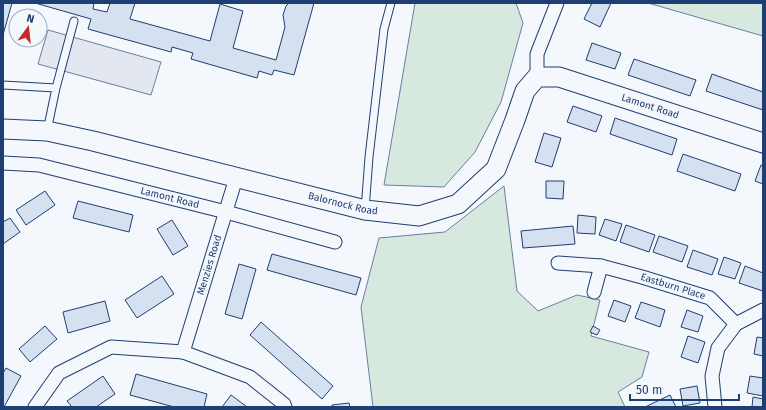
<svg xmlns="http://www.w3.org/2000/svg" width="766" height="410" font-family="'Fira Sans',sans-serif">
<style>
.green{fill:#d7e8df;stroke:#687fa3}
.parking{fill:#e3e8f0;stroke:#687fa3}
.building{fill:#d5e0f0;stroke:#1d3f73}
.lines{fill:none;stroke-linecap:round;stroke-linejoin:round}
.lane-casing{stroke:#1d3f73;stroke-width:9}
.street-casing{stroke:#1d3f73;stroke-width:15}
.secondary-casing{stroke:#1d3f73;stroke-width:21}
.lane{stroke:#f4f7fb;stroke-width:7}
.street{stroke:#f4f7fb;stroke-width:13}
.secondary{stroke:#f4f7fb;stroke-width:19}
.labels{text-anchor:middle;dominant-baseline:central;stroke-width:3;stroke-linejoin:round;paint-order:stroke}
.street-label{font-size:10px;fill:#1d3f73;stroke:#f4f7fb}
</style>
<rect width="100%" height="100%" fill="#f4f7fb"/>
<!-- green -->
<path class="green" d="M415,3H516L523,23L501,102L475,152L444,187L384,185Z
M648,3H763V36Z
M504,186L517,291L538,311L577,295L600,300L591,336L649,352L642,377L618,392L625,407H373L361,307L379,238L445,232Z"/>
<!-- parking -->
<path class="parking" d="M48,30L161,62L151,95L38,64Z"/>
<!-- building -->
<path class="building" d="M3,3H12L3,35Z
M35,3H94L93,9L107,12L110,3H135L130,19L210,41L220,4L243,11L233,48L276,60L285,27L283,15L286,6L289,3H314L294,75L274,70L272,75L259,71L257,78L191,59L193,53L172,47L171,52L88,29L91,19Z
M592,3H611L600,27L584,19Z
M592,43L621,53L615,69L586,60Z
M634,59L696,80L690,96L628,75Z
M712,74L763,92V110L706,91Z
M573,106L602,116L596,132L567,122Z
M615,118L677,139L672,155L610,134Z
M544,133L561,138L552,167L535,162Z
M683,154L741,174L735,191L677,171Z
M761,165L763,166V184L755,181Z
M546,181H564L563,199L546,198Z
M45,191L55,205L26,225L16,210Z
M78,201L133,215L129,232L73,218Z
M578,215L596,217L595,234L577,233Z
M10,218L20,232L3,244V222Z
M605,219L622,224L616,241L599,235Z
M172,220L188,246L173,255L157,229Z
M626,225L655,235L649,252L620,242Z
M573,226L575,244L523,248L521,231Z
M659,236L688,246L682,262L653,252Z
M693,250L718,259L712,275L687,267Z
M272,254L361,278L356,295L267,270Z
M724,257L741,263L735,279L718,274Z
M239,264L256,269L242,319L225,314Z
M745,266L763,273V291L739,283Z
M162,276L174,294L137,318L125,300Z
M614,300L631,306L625,322L608,316Z
M105,301L110,321L68,333L63,312Z
M641,302L665,310L660,327L635,318Z
M687,310L703,316L698,332L681,327Z
M261,322L333,386L322,399L250,335Z
M45,326L57,339L30,362L19,349Z
M593,326L600,330L597,335L590,332Z
M688,336L705,342L698,363L681,357Z
M757,337L763,338V356L754,354Z
M6,368L21,376L4,407L3,406V373Z
M136,374L207,394L204,407H174L130,395Z
M103,376L115,394L96,407H72L67,401Z
M750,376L763,378V396L747,393Z
M697,386L700,403L683,406L680,389Z
M231,395L247,407H222Z
M670,395L676,407H645Z
M753,397L763,399V407H752Z
M349,403L350,407H332V405Z"/>
<g class="lines">
<!-- lane casing -->
<g class="lane-casing">
<path id="lane" d="M3,85L56,88
M47,131L56,88L74,21
M365,210L369,157L384,29L391,3"/>
</g>
<!-- street casing -->
<g class="street-casing">
<g id="street">
<path d="M537,77V54L557,3"/>
<path id="s1" d="M3,163L39,165L226,212L335,242"/>
<path id="s2" d="M558,263L601,266L642,277L710,298L736,324"/>
<path d="M594,292L601,266"/>
<path id="s3" d="M183,352L236,178"/>
<path d="M35,407L59,373L111,347L183,352L250,377L284,404L285,407"/>
<path d="M715,407L712,376L718,348L736,324L763,310"/>
</g>
</g>
<!-- secondary casing -->
<g class="secondary-casing">
<g id="secondary">
<path id="s4" d="M3,129L47,131L93,141L365,210L419,216L458,204L496,169L515,120L525,91L537,77H559L763,143"/>
</g>
</g>
<!-- lane -->
<use href="#lane" class="lane"/>
<!-- street -->
<use href="#street" class="street"/>
<!-- secondary -->
<use href="#secondary" class="secondary"/>
</g>
<g class="labels">
<!-- street labels -->
<g class="street-label">
<text stroke="none"><textPath href="#s4" startOffset="738">Lamont Road</textPath></text>
<text stroke="none"><textPath href="#s1" startOffset="171">Lamont Road</textPath></text>
<text stroke="none"><textPath href="#s4" startOffset="349">Balornock Road</textPath></text>
<text stroke="none"><textPath href="#s3" startOffset="91">Menzies Road</textPath></text>
<text stroke="none"><textPath href="#s2" startOffset="118">Eastburn Place</textPath></text>
</g>
</g>
<!-- border -->
<rect width="766" height="410" fill="none" stroke="#1d3f73" stroke-width="8"/>
<!-- north arrow -->
<g transform="translate(28 28) rotate(15)"><circle r="19" fill="#f4f7fb" stroke="#9eadc5"/>
<path d="M0-3L7 15L0 10L-7 15Z" fill="#c62828"/>
<text y="-6" font-size="11" font-weight="bold" text-anchor="middle" fill="#1d3f73">N</text>
</g>
<!-- scale -->
<path d="M630 394v6h109v-6" fill="none" stroke="#1d3f73" stroke-width="2"/>
<text x="636" y="394" font-size="12" fill="#1d3f73" stroke="#f4f7fb" stroke-width="3" paint-order="stroke">50 m</text>
</svg>
